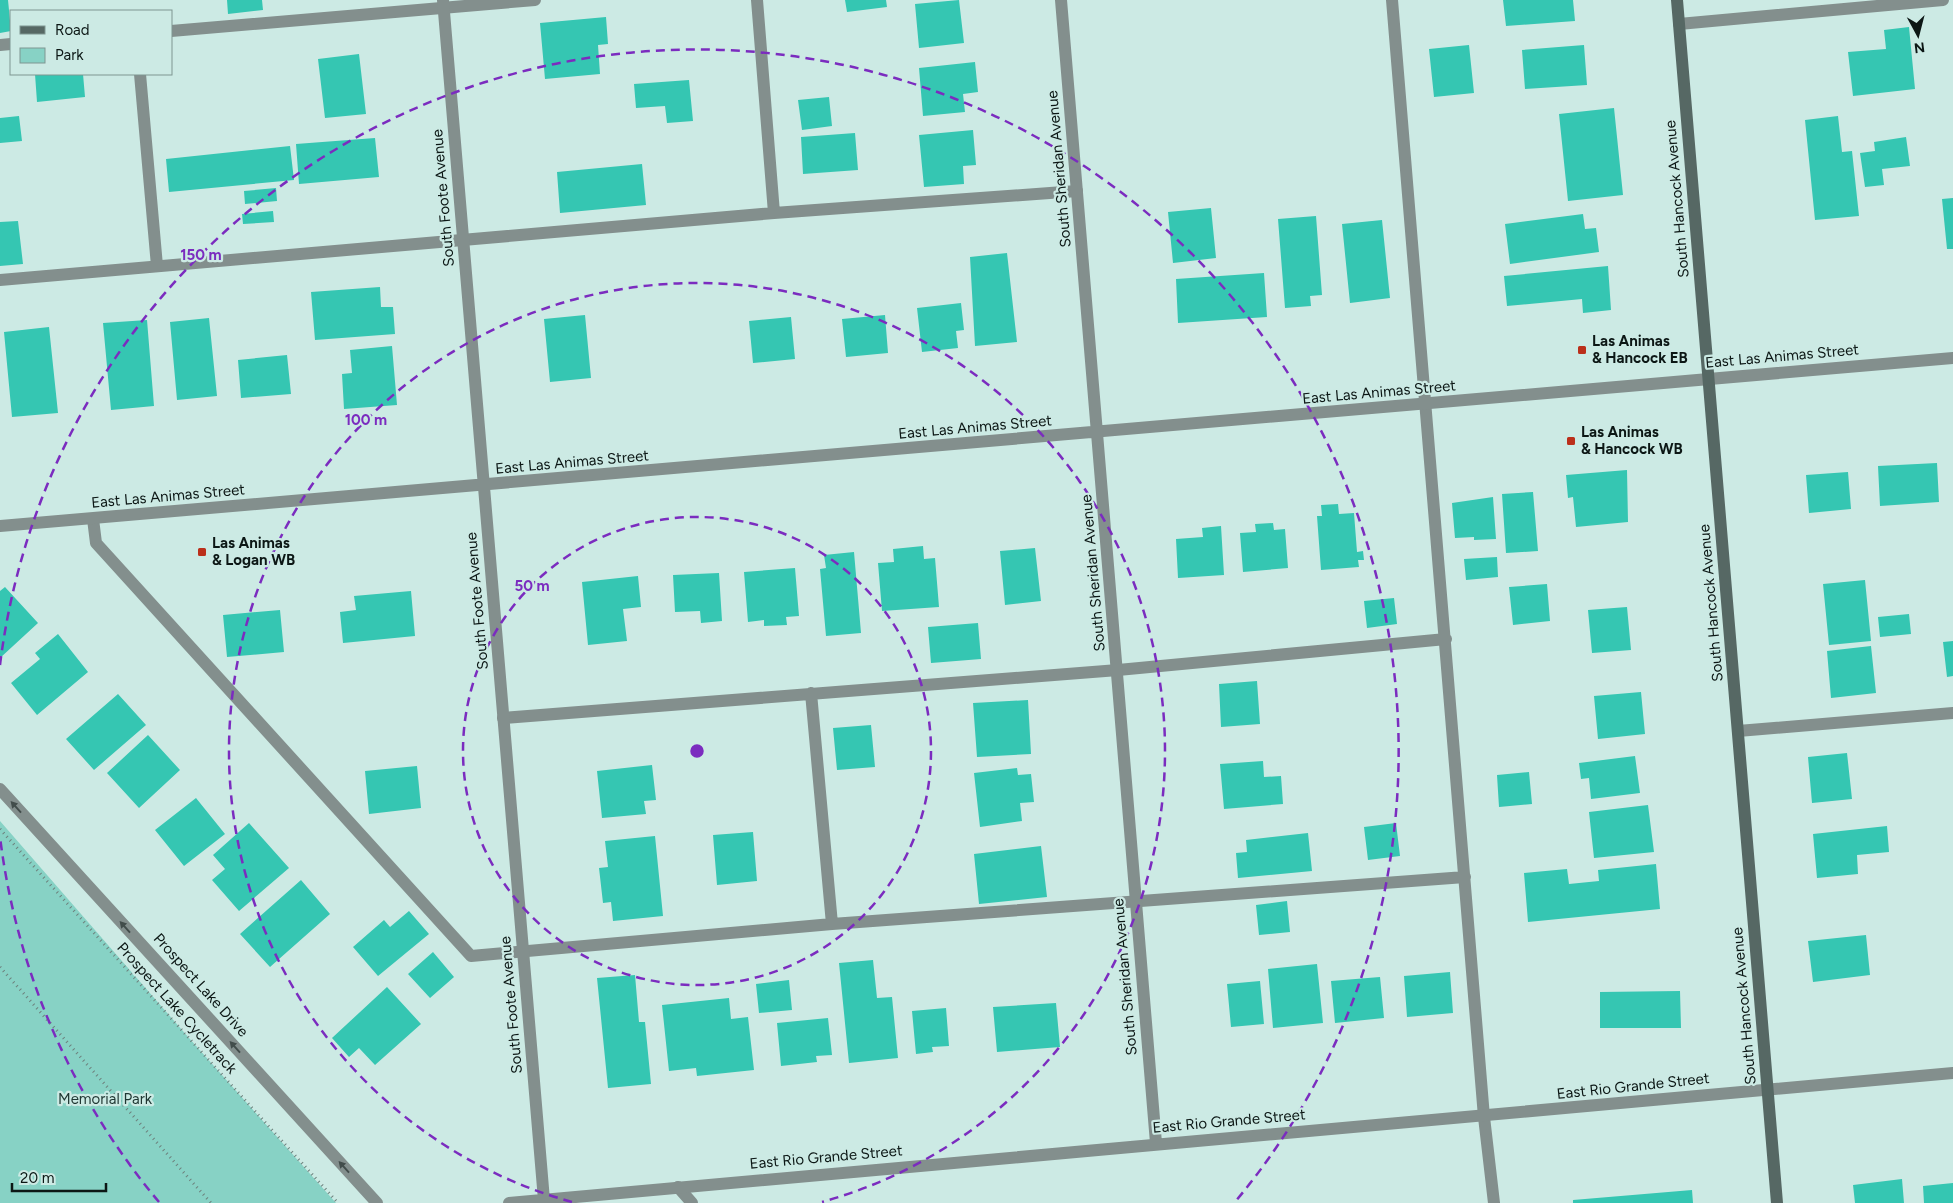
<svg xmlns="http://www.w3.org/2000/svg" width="1953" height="1203" font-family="Figtree,sans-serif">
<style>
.green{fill:#87d2c5}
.building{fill:#35c6b2}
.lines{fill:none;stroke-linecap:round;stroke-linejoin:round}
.path{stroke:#6d817d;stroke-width:3;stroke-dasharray:1 4;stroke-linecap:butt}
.lane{stroke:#838f8d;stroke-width:12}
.street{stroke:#838f8d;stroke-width:12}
.secondary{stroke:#566864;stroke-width:12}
.oneway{fill:#424d4b}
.ring{fill:none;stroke:#7b2cbf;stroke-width:2.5;stroke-dasharray:9 6}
.poi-dot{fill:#bb2f1a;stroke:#cceae4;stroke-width:2}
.labels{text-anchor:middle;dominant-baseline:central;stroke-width:4.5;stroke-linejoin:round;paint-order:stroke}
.street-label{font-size:15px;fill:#0c1715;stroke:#cceae4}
.poi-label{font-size:15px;font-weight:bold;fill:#0c1715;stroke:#cceae4;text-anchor:start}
.park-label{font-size:15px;fill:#1f3632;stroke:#cceae4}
.centre{fill:#7b2cbf;stroke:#cceae4;stroke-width:2.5}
.ring-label{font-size:15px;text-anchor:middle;font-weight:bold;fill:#7b2cbf;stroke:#cceae4;stroke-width:4.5;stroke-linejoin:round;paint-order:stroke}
</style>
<rect width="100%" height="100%" fill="#cceae4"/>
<!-- green -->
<path class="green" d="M0,821L189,1038L336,1203H0Z"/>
<!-- building -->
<path class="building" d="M0,0H8L11,31L0,33Z
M227,0H262L263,10L228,14Z
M845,0H886L887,7L847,12Z
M959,0L964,43L919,48L915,4Z
M1503,0H1573L1575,21L1506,26Z
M606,17L608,44L598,45L600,74L545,79L540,23Z
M1909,27L1915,89L1853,96L1848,52L1886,49L1884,30Z
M1469,45L1474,93L1434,97L1429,49Z
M1584,45L1587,85L1525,89L1522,50Z
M359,54L366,114L325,118L318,59Z
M975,62L978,92L963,94L965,112L923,116L919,68Z
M35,74H83L85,97L37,102Z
M689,80L693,121L667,123L665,106L636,108L634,84Z
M829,97L832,126L802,130L798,100Z
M1614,108L1623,195L1568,201L1559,114Z
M19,116L22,141L0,143V118Z
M1838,116L1842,152L1852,151L1859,216L1815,220L1805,120Z
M973,130L976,165L963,166L964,184L924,187L919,135Z
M855,133L858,170L803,174L801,137Z
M1906,137L1910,166L1882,169L1884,185L1865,187L1860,153L1875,151L1874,142Z
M375,138L379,177L299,184L296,144Z
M290,146L294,180L169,192L166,159Z
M642,164L646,205L560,213L557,172Z
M276,188L277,201L245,204L244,191Z
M1953,198V249H1947L1942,199Z
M1211,208L1216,258L1173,263L1168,212Z
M273,211L274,222L243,224L242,214Z
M1583,214L1585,229L1596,228L1599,252L1510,264L1505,224Z
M1316,216L1322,295L1310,296L1311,306L1285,308L1278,219Z
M1382,220L1390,298L1350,303L1342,224Z
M18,221L23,264L0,266V222Z
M1007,253L1017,342L975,346L970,257Z
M1608,266L1611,310L1583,313L1582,299L1507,306L1504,276Z
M1264,273L1267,317L1178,323L1176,279Z
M380,287L381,307H393L395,334L315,340L311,292Z
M961,303L964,330L956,331L958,348L922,352L917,308Z
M585,315L591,378L550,382L544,319Z
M885,315L888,353L846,357L842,319Z
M791,317L795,359L753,363L749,321Z
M209,318L217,396L177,400L170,322Z
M147,320L154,406L111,410L103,323Z
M49,327L58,413L12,417L4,332Z
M392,346L397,405L344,409L342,374L352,373L350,350Z
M287,355L291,394L241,398L238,360Z
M1937,463L1939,502L1880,506L1878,466Z
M1627,470L1628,522L1576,527L1573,497L1568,498L1566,475Z
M1848,472L1851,509L1809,513L1806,475Z
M1533,492L1538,551L1506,553L1502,494Z
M1493,497L1496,539L1474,540V537L1455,538L1452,503Z
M1338,504L1339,514L1354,513L1357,552L1363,551L1364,560H1358L1359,567L1321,570L1317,516H1322L1321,505Z
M1273,523L1274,530L1285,529L1288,568L1243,572L1240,533L1256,532L1255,524Z
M1221,526L1224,575L1178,578L1176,539L1203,537L1202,528Z
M923,546L924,559L935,558L939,607L882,611L878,563L894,562L893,549Z
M1035,548L1041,601L1005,605L1000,551Z
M854,552L861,633L826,636L820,569L826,568L824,555Z
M1497,557L1498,577L1466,580L1464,559Z
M795,568L799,616L786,617L787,625L764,626V620L748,622L744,572Z
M719,573L722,621L701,623L700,611L675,612L673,575Z
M638,576L641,607L623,609L627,641L588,645L582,582Z
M1865,580L1871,641L1829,645L1823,584Z
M1547,584L1550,621L1513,625L1509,587Z
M5,587L38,623L0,658V591Z
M411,591L415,636L343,643L340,612L356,610L354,596Z
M1394,598L1397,624L1367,628L1364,601Z
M1627,607L1631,650L1592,653L1588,610Z
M280,610L284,652L227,657L223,615Z
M1909,614L1911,634L1880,637L1878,617Z
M978,623L981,659L931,663L928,627Z
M58,634L88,672L37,715L11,683L40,659L35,653Z
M1953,641V676L1947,677L1943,642Z
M1871,646L1876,693L1831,698L1827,651Z
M1257,681L1260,724L1221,727L1219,684Z
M1641,692L1645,734L1598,739L1594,696Z
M118,694L146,725L94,770L66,739Z
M1028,700L1031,754L977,757L973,703Z
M871,725L875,767L837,770L833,728Z
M148,735L180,770L139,808L107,773Z
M1847,753L1852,799L1812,803L1808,757Z
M1635,756L1640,793L1591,799L1589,778L1581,779L1579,763Z
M1263,761L1264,777L1281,776L1283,804L1224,809L1220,764Z
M652,765L656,800L644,801L646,814L602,818L597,771Z
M417,766L421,808L369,814L365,771Z
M1017,768L1018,775L1031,774L1034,802L1020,803L1022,821L980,827L974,773Z
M1529,772L1532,804L1499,807L1497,775Z
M196,798L225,834L184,866L155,830Z
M1648,805L1654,852L1594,858L1589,812Z
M249,823L289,868L239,911L212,880L225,869L213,855Z
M1396,823L1400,856L1368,860L1364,827Z
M1887,826L1889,852L1857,855L1858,874L1817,878L1813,834Z
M753,832L757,881L717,885L713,835Z
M1308,833L1312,871L1238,878L1236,853L1247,852L1246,840Z
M655,836L663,916L613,921L611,902L603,903L599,868L608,867L605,841Z
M1041,846L1047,897L979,904L974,854Z
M1656,864L1660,909L1528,922L1524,873L1567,869L1569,884L1599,881L1598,870Z
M301,880L330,914L270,967L240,934Z
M1287,901L1290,932L1259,935L1256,905Z
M409,911L429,934L378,976L353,947L384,920L390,927Z
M1866,935L1870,975L1813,982L1808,941Z
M433,952L454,977L430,998L408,974Z
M873,960L877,998L892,997L898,1058L849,1063L839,963Z
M1317,964L1323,1023L1273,1028L1268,969Z
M1450,972L1453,1013L1407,1017L1404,976Z
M635,975L639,1022H645L651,1084L608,1088L597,978Z
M1380,977L1384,1018L1335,1023L1331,981Z
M789,980L792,1010L759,1013L756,984Z
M1260,981L1264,1024L1231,1027L1227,984Z
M387,987L421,1024L375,1065L359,1048L349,1057L332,1038Z
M1680,991L1681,1028H1600V992Z
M729,998L731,1019L748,1017L754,1070L697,1076L696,1068L669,1071L662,1005Z
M1056,1003L1060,1047L997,1052L993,1007Z
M946,1008L949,1046L932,1047L933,1052L916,1054L912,1011Z
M828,1018L832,1055L816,1056L817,1062L781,1066L777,1023Z
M1902,1179L1904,1203H1855L1853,1185Z
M1953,1183V1203H1924L1923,1186Z
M1692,1190L1693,1203H1573V1200Z"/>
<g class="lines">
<!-- path -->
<path class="path" d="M0,829L338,1203
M0,967L211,1203"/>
<!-- lane -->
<path class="lane" d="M757,0L774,213
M1392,0L1484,1117L1494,1203
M1679,24L1943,0
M171,31L535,0
M0,45L11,44
M140,74L157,266
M0,280L774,213L1077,191
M93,519L96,543L471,956L832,924L1465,877
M811,693L832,924
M503,718L1118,670L1446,639
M1738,731L1953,713
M678,1187L692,1203"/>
<!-- street -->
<path class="street" d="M443,0L544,1200
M1061,0L1156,1143
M0,526L1953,358
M0,789L377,1203
M509,1203L1953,1073"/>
<!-- secondary -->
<path class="secondary" d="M1677,0L1777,1203"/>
</g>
<!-- one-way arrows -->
<defs><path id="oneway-solid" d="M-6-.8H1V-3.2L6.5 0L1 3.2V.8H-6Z" transform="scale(1.25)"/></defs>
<g class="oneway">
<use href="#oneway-solid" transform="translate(16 807) rotate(-132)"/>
<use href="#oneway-solid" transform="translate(125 927) rotate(-132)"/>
<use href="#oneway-solid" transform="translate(235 1047) rotate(-132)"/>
<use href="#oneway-solid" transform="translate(344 1167) rotate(-132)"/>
</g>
<!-- distance rings -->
<g class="ring">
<circle cx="697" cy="751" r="234"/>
<path d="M572 1202A468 468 0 1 1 822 1202"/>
<path d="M159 1202A702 702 0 0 1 0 837M0 665A702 702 0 1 1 1235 1202"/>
</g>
<!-- markers -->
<g class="poi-dot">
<rect x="1577" y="345" width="10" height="10" rx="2.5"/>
<rect x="1566" y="436" width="10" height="10" rx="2.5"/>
<rect x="197" y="547" width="10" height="10" rx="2.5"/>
</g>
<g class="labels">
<!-- street labels -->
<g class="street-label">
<text transform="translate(1059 169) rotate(-95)">South Sheridan Avenue</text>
<text transform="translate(443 198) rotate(-95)">South Foote Avenue</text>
<text transform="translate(1677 199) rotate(-95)">South Hancock Avenue</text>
<text transform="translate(1782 356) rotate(-5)">East Las Animas Street</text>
<text transform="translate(1379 392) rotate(-5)">East Las Animas Street</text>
<text transform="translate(975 427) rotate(-5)">East Las Animas Street</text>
<text transform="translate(572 462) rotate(-5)">East Las Animas Street</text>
<text transform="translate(168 496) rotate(-5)">East Las Animas Street</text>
<text transform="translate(1093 573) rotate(-95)">South Sheridan Avenue</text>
<text transform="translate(477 601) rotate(-95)">South Foote Avenue</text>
<text transform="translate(1711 603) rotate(-95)">South Hancock Avenue</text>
<text transform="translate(1125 977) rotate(-95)">South Sheridan Avenue</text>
<text transform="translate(201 985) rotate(48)">Prospect Lake Drive</text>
<text transform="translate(511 1005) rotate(-95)">South Foote Avenue</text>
<text transform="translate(1744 1006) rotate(-95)">South Hancock Avenue</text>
<text transform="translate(177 1008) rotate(48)">Prospect Lake Cycletrack</text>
<text transform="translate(1633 1086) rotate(-6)">East Rio Grande Street</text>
<text transform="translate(1229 1121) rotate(-5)">East Rio Grande Street</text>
<text transform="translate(826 1157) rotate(-5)">East Rio Grande Street</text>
</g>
<!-- poi labels -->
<g class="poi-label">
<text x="1592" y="341">Las Animas<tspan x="1592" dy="17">&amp; Hancock EB</tspan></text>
<text x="1581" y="432">Las Animas<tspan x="1581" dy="17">&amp; Hancock WB</tspan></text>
<text x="212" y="543">Las Animas<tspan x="212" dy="17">&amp; Logan WB</tspan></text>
</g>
<!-- park labels -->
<g class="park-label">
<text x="105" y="1099">Memorial Park</text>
</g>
</g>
<circle cx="697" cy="751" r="8" class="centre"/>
<g class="ring-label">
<text x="201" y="260">150 m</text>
<text x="366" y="425">100 m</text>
<text x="532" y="591">50 m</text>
</g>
<!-- legend -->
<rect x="10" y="10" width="162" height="65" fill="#cceae4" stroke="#7f9691"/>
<rect x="20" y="26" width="25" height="8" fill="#566864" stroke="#7f9691"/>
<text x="55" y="35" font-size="15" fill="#0c1715">Road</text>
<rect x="20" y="48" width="25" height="15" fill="#87d2c5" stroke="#7f9691"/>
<text x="55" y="60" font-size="15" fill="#0c1715">Park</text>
<!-- north arrow -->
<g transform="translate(1918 35) rotate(173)" stroke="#cceae4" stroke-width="4" paint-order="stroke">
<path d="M0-4L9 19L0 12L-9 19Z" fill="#0c1715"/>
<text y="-8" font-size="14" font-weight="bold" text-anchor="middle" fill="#0c1715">N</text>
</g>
<!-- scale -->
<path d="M12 1183v8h94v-8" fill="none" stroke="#0c1715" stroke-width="2.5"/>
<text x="20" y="1183" font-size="15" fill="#0c1715" stroke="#cceae4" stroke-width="4" paint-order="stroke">20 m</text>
</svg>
